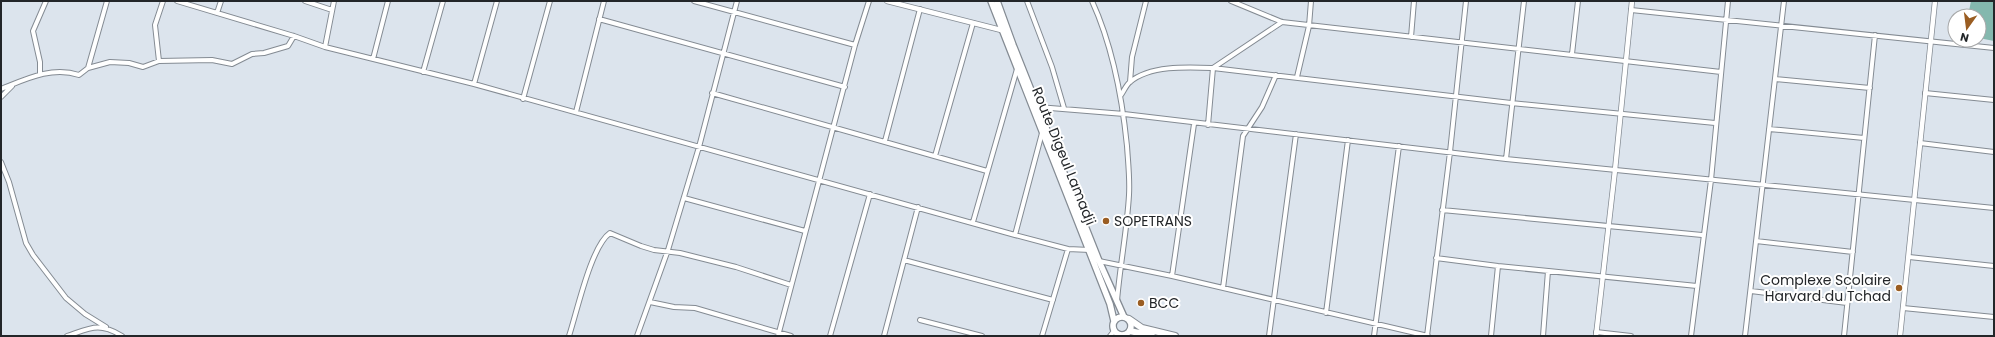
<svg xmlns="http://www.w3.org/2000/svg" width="1995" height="337" font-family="Poppins,sans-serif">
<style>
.water{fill:#84b8ae}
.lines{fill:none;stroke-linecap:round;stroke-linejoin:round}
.minor-casing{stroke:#848b93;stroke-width:6}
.tertiary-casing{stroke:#848b93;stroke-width:6}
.secondary-casing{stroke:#848b93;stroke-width:8}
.primary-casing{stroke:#848b93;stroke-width:8}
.minor{stroke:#fff;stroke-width:4}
.tertiary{stroke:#fff;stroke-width:4.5}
.secondary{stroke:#fff;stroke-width:5.5}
.primary{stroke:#fff;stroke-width:6}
.poi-dot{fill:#9a5d22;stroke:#fff;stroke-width:1.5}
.labels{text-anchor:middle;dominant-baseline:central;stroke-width:4;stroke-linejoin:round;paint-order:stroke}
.street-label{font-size:14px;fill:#232629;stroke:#fff}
.poi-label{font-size:14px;fill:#232629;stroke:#fff;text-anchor:start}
</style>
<rect width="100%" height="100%" fill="#dce4ed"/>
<!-- water -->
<path class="water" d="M1971,1H1994V41L1979,38V16H1968Z"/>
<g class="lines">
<!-- minor casing -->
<g class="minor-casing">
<path id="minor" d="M177,1L294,36L325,47L474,84L1015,235L1068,249L1090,250
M305,1L332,10
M694,1L855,45
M1027,1L1052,67L1064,108
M1092,1C1113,47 1122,96 1127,146C1128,162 1130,178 1129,195C1127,230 1120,265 1117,301
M1231,1L1282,22L1721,72
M1631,10L1994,48
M217,13L221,1
M599,19L845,87
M1411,37L1414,1
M325,47L334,1
M1572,54L1578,1
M373,59L388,1
M159,61L155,25L163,1
M88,68L107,1
M423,72L443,1
M40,74V62L33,31L46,1
M1297,77L1309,26L1311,1
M1775,79L1870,88
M1130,82L1132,57L1146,1
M474,84L497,1
M1,89C26,79 52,66 79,75L88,68L110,62L129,63L143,67L159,61L212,60L232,64L252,54L264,53L288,46L294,36
M712,93L987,171
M1925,93L1994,100
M1121,95C1124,91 1126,85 1130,82C1150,65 1188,67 1213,68L1511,103L1715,123
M1,97L12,86
M523,99L550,1
M1038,107L1124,114L1506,159L1994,208
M576,112L604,1
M1208,125L1213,68L1282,22
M1769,129L1864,138
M885,141L920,9
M1920,143L1994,152
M935,156L973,23
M1506,159L1524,1
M1,162L9,182L26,243L33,255L66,298L85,314L106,327
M684,198L805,231
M1442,210L1702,235
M973,222L1017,69
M1015,235L1042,133
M1756,241L1853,252
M1909,257L1994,266
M1436,258L1498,266L1697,286
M904,260L1053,300
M1099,261L1172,276L1428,336
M1172,276L1194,124
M1223,288L1243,136L1262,107L1276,75
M1751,291L1847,303
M650,302L674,307L695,308L791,336
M1903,308L1994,317
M1326,313L1348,140
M920,320L982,336
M1596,332L1631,336
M67,336C91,328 99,322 122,336
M569,336C577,312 591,246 610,233L641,246L654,250L680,253L736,267L791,285
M637,336L668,250L699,147L737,1
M778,336L855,45L869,1
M830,336L870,194
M884,336L918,207
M1042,336L1068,249
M1110,336L1114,331
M1117,336L1118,335
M1269,336L1296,134
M1374,336L1399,146
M1427,336L1450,152L1466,1
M1491,336L1498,266
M1543,336L1548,271
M1691,336L1711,180L1728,1
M1745,336L1784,1
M1844,336L1875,35"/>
</g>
<!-- tertiary casing -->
<g class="tertiary-casing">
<path id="tertiary" d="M887,1L1001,30
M1596,336L1615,170L1632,1
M1900,336L1935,1"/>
</g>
<!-- secondary casing -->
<g class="secondary-casing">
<path id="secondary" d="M991,1L1110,304L1114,321
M997,1L1013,45L1099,261L1124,317
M1113 326a9 9 0 1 1 18 0a9 9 0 1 1-18 0Z"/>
</g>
<!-- primary casing -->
<g class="primary-casing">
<path id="primary" d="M1129,319L1142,328L1175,336
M1130,331L1152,336"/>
</g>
<!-- minor -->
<use href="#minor" class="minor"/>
<!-- tertiary -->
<use href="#tertiary" class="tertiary"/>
<!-- secondary -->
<use href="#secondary" class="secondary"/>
<!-- primary -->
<use href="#primary" class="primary"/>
</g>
<!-- markers -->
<g class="poi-dot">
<circle cx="1106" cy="221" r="4"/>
<circle cx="1899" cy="288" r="4"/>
<circle cx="1141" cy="303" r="4"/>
</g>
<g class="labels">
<!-- street labels -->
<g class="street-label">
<text transform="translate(1064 156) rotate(68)">Route Digeul Lamadji</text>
</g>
<!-- poi labels -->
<g class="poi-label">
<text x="1114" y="221">SOPETRANS</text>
<text x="1891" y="280" text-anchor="end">Complexe Scolaire<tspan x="1891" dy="16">Harvard du Tchad</tspan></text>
<text x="1149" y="303">BCC</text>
</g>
</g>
<!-- border -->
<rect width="1995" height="337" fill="none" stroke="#232629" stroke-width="4"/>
<!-- north arrow -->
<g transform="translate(1967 28) rotate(194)"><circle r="19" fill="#ffffff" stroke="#a7a8a9"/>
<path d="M0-3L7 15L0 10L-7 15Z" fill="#9a5d22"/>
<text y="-6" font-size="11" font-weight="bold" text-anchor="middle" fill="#232629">N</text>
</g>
</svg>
